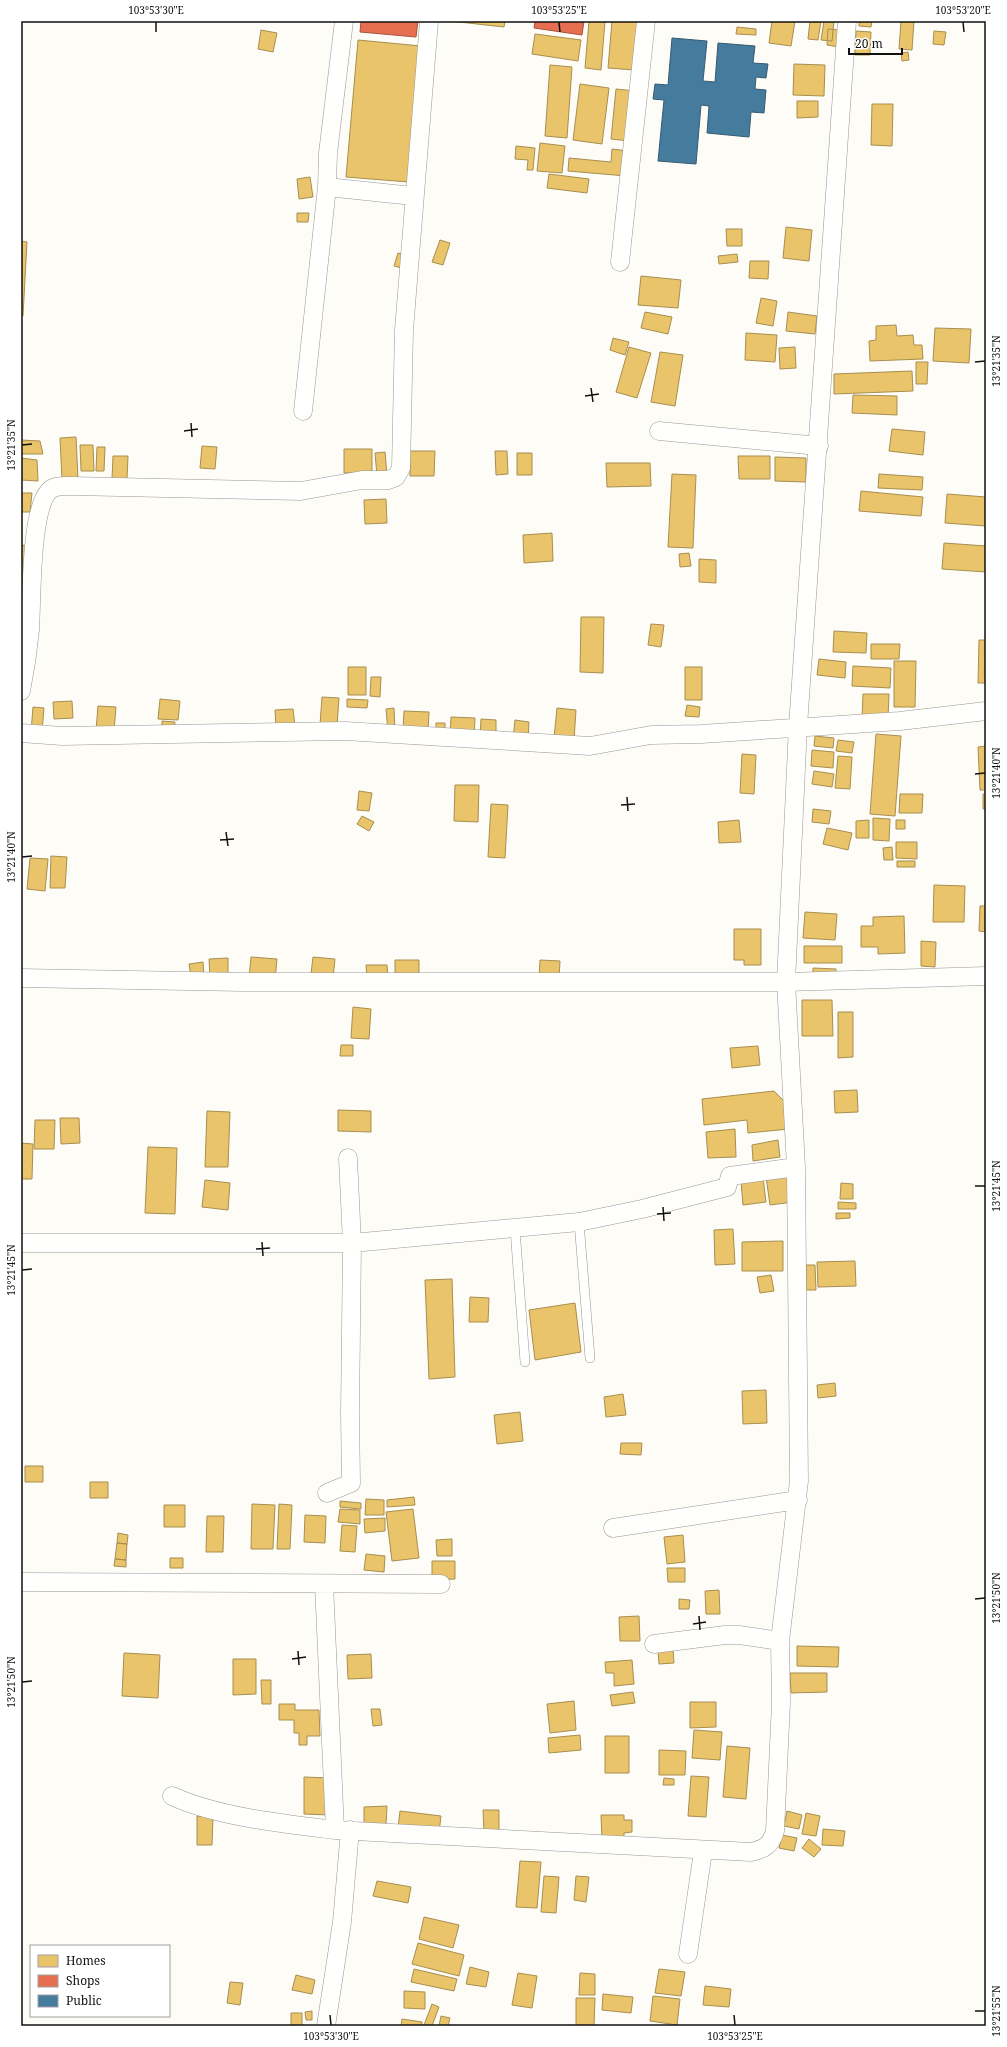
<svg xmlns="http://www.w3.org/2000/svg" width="1007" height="2047" font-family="'Noto Serif',serif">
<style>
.homes{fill:#e9c46a;stroke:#a88e4f}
.shops{fill:#e76f51;stroke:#a7533e}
.public{fill:#457b9d;stroke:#355b73}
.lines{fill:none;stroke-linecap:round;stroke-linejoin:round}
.lane-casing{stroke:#979795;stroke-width:10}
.street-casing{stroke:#979795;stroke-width:19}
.lane{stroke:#fffffe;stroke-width:9}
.street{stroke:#fffffe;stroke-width:18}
.ticks{fill:none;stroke:#111;stroke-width:1.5}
.neatline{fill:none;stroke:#111;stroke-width:1.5}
.ticks-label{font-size:10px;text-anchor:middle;fill:#111}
</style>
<rect width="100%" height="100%" fill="#fdfcf7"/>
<!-- homes -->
<path class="homes" d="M450,21H505L504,27Z
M589,21H605L601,70L585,68Z
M612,21H638L634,70L608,68Z
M772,21H795L791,46L769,43Z
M810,21H821L818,40L808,39Z
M824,21H834L832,41L821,40Z
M859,21H872L871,27L859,26Z
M901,21H914L912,50L899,49Z
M737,27L756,29V35L736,34Z
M828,29L841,30L839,47L827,45Z
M261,30L277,33L273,52L258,49Z
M856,31L871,32L870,55H855Z
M934,31L946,32L944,45L933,44Z
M535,34L581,40L578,61L532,54Z
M358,40L421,46L409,182L346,177Z
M908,52L909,60L902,61L901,53Z
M794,64L825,65L824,96L793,95Z
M550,65L572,67L567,138L545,136Z
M580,84L609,88L602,144L573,140Z
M616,89L635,91L630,141L611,139Z
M797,101H818V117L797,118Z
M872,104H893L892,146L871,145Z
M540,143L565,146L562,173L537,171Z
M516,146L535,148L533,170H527L528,160L515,159Z
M612,149L628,151L626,176L568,171L569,158L611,162Z
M549,174L589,179L587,193L547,188Z
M310,177L313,197L299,199L297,179Z
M297,213H309L308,222H297Z
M786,227L812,230L809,261L783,258Z
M726,229H742V246H727Z
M440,240L450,243L443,265L432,262Z
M21,241L27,242L23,316H21Z
M398,253L406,255L402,268L394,266Z
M737,254L738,262L719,264L718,256Z
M750,261H769L768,279L749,278Z
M641,276L681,280L678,308L638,305Z
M761,298L777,301L773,326L756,323Z
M645,312L672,317L668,334L641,328Z
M788,312L817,316L815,334L786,331Z
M896,325L897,336L913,335L914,345H922L923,359L870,361L869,341L876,340V326Z
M935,328L971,329L969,363L933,361Z
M746,333L777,335L775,362L745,360Z
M613,338L629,342L625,355L610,350Z
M629,347L651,353L637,398L616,392Z
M795,347L796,368L780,369L779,348Z
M660,352L683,355L675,406L651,402Z
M916,362H928L927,384H916Z
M912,371L913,391L834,394V374Z
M853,395L897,396V415L852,413Z
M892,429L925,432L923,455L889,451Z
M76,437L78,479H62L60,438Z
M21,440L40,441L43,454H21Z
M80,445H93L94,471H81Z
M202,446L217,447L215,469L200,468Z
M97,447H105L104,471H96Z
M344,449H372V473H344Z
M410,451H435L434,476H410Z
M495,451H507L508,474L496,475Z
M385,452L387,475L377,476L375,453Z
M517,453H532V475H517Z
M113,456H128L127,479H112Z
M738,456H770V479H739Z
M775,457L806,458V482L775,481Z
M21,458L37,460L38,481L21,480Z
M606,463H650L651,486L607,487Z
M672,474L696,475L693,548L668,547Z
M879,474L923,477L922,490L878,488Z
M861,491L923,497L921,516L859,511Z
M21,493H32L30,512H21Z
M947,494L986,497V526L945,523Z
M386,499L387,523L365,524L364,500Z
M552,533L553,561L524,563L523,535Z
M944,543L986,546V572L942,569Z
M21,545L30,546L32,588H21Z
M689,553L691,566L680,567L679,554Z
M699,559L716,560V583L699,582Z
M581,617H604L603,673L580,672Z
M651,624L664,625L661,647L648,645Z
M834,631L867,633L866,653L833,652Z
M979,640H986V683H978Z
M871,644H900L899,659H871Z
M819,659L846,662L845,678L817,675Z
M894,661H916L915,707H894Z
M853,666L891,668L890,688L852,686Z
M348,667H366V695H348Z
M685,667H702V700H685Z
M371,677H381L380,697L370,696Z
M863,694H889L888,718H862Z
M322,697L339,698L337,726L320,725Z
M160,699L180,701L178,720L158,719Z
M347,699L368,700L367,708L347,707Z
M72,701L73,718L54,719L53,702Z
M687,705L700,707L699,717L685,716Z
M98,706L116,707L114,731L96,730Z
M33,707L44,708L42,732H31Z
M394,708L395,731L388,732L386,709Z
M557,708L576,710L574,740L554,738Z
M293,709L295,726L276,727L275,710Z
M404,711L429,712L428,731L403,730Z
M451,717L475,718L474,736L450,734Z
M481,719L496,720V736H480Z
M515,720L529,722L528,740L513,739Z
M162,721L175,722L174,731H162Z
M436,723H445V732L436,733Z
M876,734L901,736L895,816L870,814Z
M815,736L834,738L833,748L814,746Z
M838,740L854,742L852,753L836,751Z
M986,746V790H980L978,747Z
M812,750L834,752L833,768L811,766Z
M742,754L756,755L754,794L740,793Z
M838,756L852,757L850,789L835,788Z
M814,771L834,774L832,787L812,784Z
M455,785H479L478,822L454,821Z
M359,791L372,793L369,811L357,810Z
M900,794H923L922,813H899Z
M983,794H986V808L983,809Z
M491,804L508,805L505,858L488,857Z
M813,809L831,811L829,824L812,822Z
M362,816L374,822L369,831L357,824Z
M873,818L890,819L889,841L873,840Z
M739,820L741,842L719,843L718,822Z
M869,820V838H856V821Z
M896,820H905V829H896Z
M827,828L852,833L848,850L823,844Z
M896,842H917V859L896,858Z
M892,847L893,860H884L883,848Z
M51,856L67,857L65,888H50Z
M30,858L48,859L45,891L27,889Z
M897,861H915V867H897Z
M934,885L965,886L964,922H933Z
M980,906H986V932L979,931Z
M805,912L837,914L835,940L803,938Z
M904,916L905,953L878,954V947H861V926H873V917Z
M734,929H761V965H744V960H734Z
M921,941L936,942L935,967L921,966Z
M804,946H842V963H804Z
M251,957L277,959L275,980L249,978Z
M313,957L335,959L333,977L311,974Z
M228,958V977L210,978L209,959Z
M395,960H419V979H395Z
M540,960L560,961L559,979L539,978Z
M203,962L204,976L191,977L189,964Z
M366,965H387L388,978H367Z
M813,968L836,969V977L813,976Z
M802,1000H832L833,1036H802Z
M353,1007L371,1009L369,1039L351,1038Z
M838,1012H853V1057L838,1058Z
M341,1045H353V1056H340Z
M758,1046L760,1065L732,1068L730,1048Z
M857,1090L858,1112L835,1113L834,1091Z
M774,1091L787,1104L789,1129L748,1133L747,1120L704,1125L702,1099Z
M338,1110L371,1111V1132L338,1131Z
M207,1111L230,1112L228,1167H205Z
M60,1118H79L80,1143L61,1144Z
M35,1120H55L54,1149H34Z
M735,1129L736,1157L708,1158L706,1132Z
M778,1140L780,1157L753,1161L752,1145Z
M21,1143L33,1144L32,1179H21Z
M148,1147L177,1148L175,1214L145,1213Z
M791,1173L793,1202L770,1205L766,1177Z
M763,1178L766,1202L743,1205L741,1181Z
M205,1180L230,1183L228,1210L202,1207Z
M841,1183L853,1184V1199H840Z
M838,1202L856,1203V1209H838Z
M836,1213H850V1218L836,1219Z
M733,1229L735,1264L715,1265L714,1230Z
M783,1241V1271H742V1242Z
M855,1261L856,1286L818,1287L817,1262Z
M806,1265H815L816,1290H806Z
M771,1275L774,1291L760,1293L757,1277Z
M452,1279L455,1377L429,1379L425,1280Z
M470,1297L489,1298L488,1322H469Z
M575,1303L581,1352L535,1360L529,1310Z
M835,1383L836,1396L818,1398L817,1385Z
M766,1390L767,1423L743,1424L742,1391Z
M623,1394L626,1415L606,1417L604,1397Z
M520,1412L523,1441L497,1444L494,1415Z
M621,1443H642L641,1455L620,1454Z
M25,1466H43V1482H25Z
M90,1482H108V1498H90Z
M414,1497L415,1505L387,1507V1500Z
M366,1499L384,1500V1515H365Z
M340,1501L361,1503V1509L340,1507Z
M252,1504L275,1505L273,1549H251Z
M279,1504L292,1505L290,1549H277Z
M164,1505H185V1527H164Z
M340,1509L360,1510V1524L338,1522Z
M413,1509L419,1558L392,1561L386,1512Z
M305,1515L326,1516L325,1543L304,1542Z
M207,1516H224L223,1552H206Z
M385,1518V1531L365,1533L364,1519Z
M342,1525L357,1526L355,1552L340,1551Z
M118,1533L128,1535L127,1544L117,1543Z
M683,1535L685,1562L667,1564L664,1537Z
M452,1539V1556H437L436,1540Z
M117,1543L127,1544L126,1560L115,1559Z
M366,1554L385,1556L384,1572L364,1570Z
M170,1558H183V1568H170Z
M115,1559L126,1560V1567L114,1566Z
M432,1561H455V1579L432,1580Z
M667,1568H685V1582H668Z
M719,1590L720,1614H706L705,1591Z
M679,1599L690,1600L689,1609H679Z
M639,1616L640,1641H620L619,1617Z
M797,1646L839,1647L838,1667L797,1666Z
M673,1649L674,1663L659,1664L658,1651Z
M124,1653L160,1655L158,1698L122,1696Z
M371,1654L372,1678L348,1679L347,1655Z
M233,1659H256V1694L233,1695Z
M632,1660L634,1684L614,1686V1673H606L605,1662Z
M790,1673H827V1692L791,1693Z
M261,1680H271V1704H262Z
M633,1692L635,1703L612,1706L610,1695Z
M574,1701L576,1730L550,1733L547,1704Z
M690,1702H716V1727L690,1728Z
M279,1704H295V1710H319L320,1736H307V1745H299V1733H294V1720H279Z
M371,1709H380L382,1725L373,1726Z
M694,1730L722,1732L720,1760L692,1758Z
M580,1735L581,1750L549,1753L548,1738Z
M605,1736H629V1773H605Z
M727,1746L750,1748L746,1799L723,1797Z
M659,1750L686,1751L685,1775H659Z
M691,1776L709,1777L706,1817L688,1816Z
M304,1777L329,1778V1815L304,1814Z
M664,1778L674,1779V1785H663Z
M387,1806L386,1825L364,1826V1807Z
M483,1810H499V1831H484Z
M400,1811L441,1816L439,1833L398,1828Z
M787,1811L802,1815L799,1829L784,1826Z
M806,1813L820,1816L816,1836L802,1834Z
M601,1815H624V1820H632V1832L624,1833V1840H602Z
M197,1816L213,1817L212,1845H197Z
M823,1829L845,1831L843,1846L822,1845Z
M782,1835L797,1838L794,1851L779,1848Z
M809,1839L821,1849L814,1857L802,1848Z
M520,1861L541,1862L537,1908L516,1907Z
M544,1876L559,1877L556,1913L541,1912Z
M576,1876L589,1877L586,1902L574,1900Z
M377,1881L411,1887L408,1903L373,1896Z
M424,1917L459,1925L453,1948L419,1939Z
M418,1943L464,1955L459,1976L412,1964Z
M470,1967L489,1972L486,1987L466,1984Z
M414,1969L457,1979L454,1991L411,1982Z
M659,1969L685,1972L681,1996L655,1993Z
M518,1973L537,1976L532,2008L512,2005Z
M580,1973L595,1974V1995H579Z
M296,1975L315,1980L312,1994L292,1990Z
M230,1982L243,1983L240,2005L227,2003Z
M705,1986L731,1989L729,2007L703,2005Z
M404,1991L425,1992V2009L404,2008Z
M603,1994L633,1997L631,2013L602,2010Z
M653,1996L680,1999L677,2025L650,2021Z
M576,1998H595L594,2026H576Z
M432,2004L439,2007L432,2026H428L424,2025Z
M312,2011V2020H306L305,2012Z
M291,2013H302V2026H291Z
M441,2016L450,2018L448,2026H439Z
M402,2019L422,2022V2026H401Z"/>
<!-- shops -->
<path class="shops" d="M361,21H418L416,37L360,32Z
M535,21H584L582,35L534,28Z"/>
<!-- public -->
<path class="public" d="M672,38L707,41L703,81L715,82L718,43L755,46L753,63L768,64L766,78L756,77L755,89L766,90L764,113L751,112L749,137L707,133L709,106L701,105L696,164L658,161L664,100L653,99L655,84L668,85Z"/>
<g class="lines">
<!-- lane casing -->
<g class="lane-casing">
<path id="lane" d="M579,1222L590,1358
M515,1229L525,1362"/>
</g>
<!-- street casing -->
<g class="street-casing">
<path id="street" d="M327,187L413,196
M620,262L646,21
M303,411L327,187L328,153L344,21
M659,431L819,446
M21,691C25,671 28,651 30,630C32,601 30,510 49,491C55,485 64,486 72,486L301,491L362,480H388L396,477L401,468L404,330L429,21
M21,733L62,736L345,731L590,746L651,735L701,734L900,721L986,711
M21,978L242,982H786L986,976
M21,1243H352L579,1222L642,1209L727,1187L730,1176L796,1167
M327,1493L351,1483L350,1414L352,1243L348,1158
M613,1528L798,1500
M21,1582L441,1584
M324,1584L335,1830
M654,1644L725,1635H739L780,1641
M172,1796C218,1817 285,1824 335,1830L751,1852C765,1849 771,1845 775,1831L781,1703L780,1641L799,1481L796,1167L786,982L798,726L847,21
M688,1954L703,1851
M326,2026L342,1922L350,1830"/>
</g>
<!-- lane -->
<use href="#lane" class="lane"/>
<!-- street -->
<use href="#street" class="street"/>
</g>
<!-- ticks -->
<path class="ticks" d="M156,22V32M559,22L560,32M963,22L964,32M975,362L985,361M591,388L593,402M585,396L599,394M191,423L192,437M184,431L198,429M22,445L32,444M975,774L985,773M627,797L628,811M621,805L635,804M226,832L228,846M220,840L234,839M22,857L32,856M975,1186H985M663,1207L664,1221M657,1214L671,1213M262,1242L263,1256M256,1249L270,1248M22,1270L32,1269M975,1599L985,1598M699,1616L700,1630M693,1624L706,1622M298,1651L299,1665M292,1659L306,1657M22,1682L32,1681M975,2011H985M330,2015L331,2025M734,2015L735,2025"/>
<!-- border -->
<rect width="1007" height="2047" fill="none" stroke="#ffffff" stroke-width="44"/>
<!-- legend -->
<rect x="30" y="1945" width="140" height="72" fill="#ffffff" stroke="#a0a0a0"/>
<rect x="38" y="1955" width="20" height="12" fill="#e9c46a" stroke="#a0a0a0"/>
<text x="66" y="1965" font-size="12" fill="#111111">Homes</text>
<rect x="38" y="1975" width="20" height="12" fill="#e76f51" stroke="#a0a0a0"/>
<text x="66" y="1985" font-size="12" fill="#111111">Shops</text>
<rect x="38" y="1995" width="20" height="12" fill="#457b9d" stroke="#a0a0a0"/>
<text x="66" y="2005" font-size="12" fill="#111111">Public</text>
<!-- scale -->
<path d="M849 48v6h53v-6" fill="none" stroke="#111111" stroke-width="2"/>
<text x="855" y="48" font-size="12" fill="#111111" stroke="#ffffff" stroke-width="3" paint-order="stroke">20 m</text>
<rect x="22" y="22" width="963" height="2003" class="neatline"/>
<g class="ticks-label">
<text x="156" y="14">103°53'30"E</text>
<text x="559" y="14">103°53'25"E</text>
<text x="963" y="14">103°53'20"E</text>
<text transform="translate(996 361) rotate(-90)" y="4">13°21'35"N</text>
<text transform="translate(11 445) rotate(-90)" y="4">13°21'35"N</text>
<text transform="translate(996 773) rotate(-90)" y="4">13°21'40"N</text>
<text transform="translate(11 857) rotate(-90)" y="4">13°21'40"N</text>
<text transform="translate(996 1186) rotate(-90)" y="4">13°21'45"N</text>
<text transform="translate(11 1270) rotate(-90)" y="4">13°21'45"N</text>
<text transform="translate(996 1598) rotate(-90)" y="4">13°21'50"N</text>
<text transform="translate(11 1682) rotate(-90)" y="4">13°21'50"N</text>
<text transform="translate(996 2011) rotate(-90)" y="4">13°21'55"N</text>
<text x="331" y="2040">103°53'30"E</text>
<text x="735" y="2040">103°53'25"E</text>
</g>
</svg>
